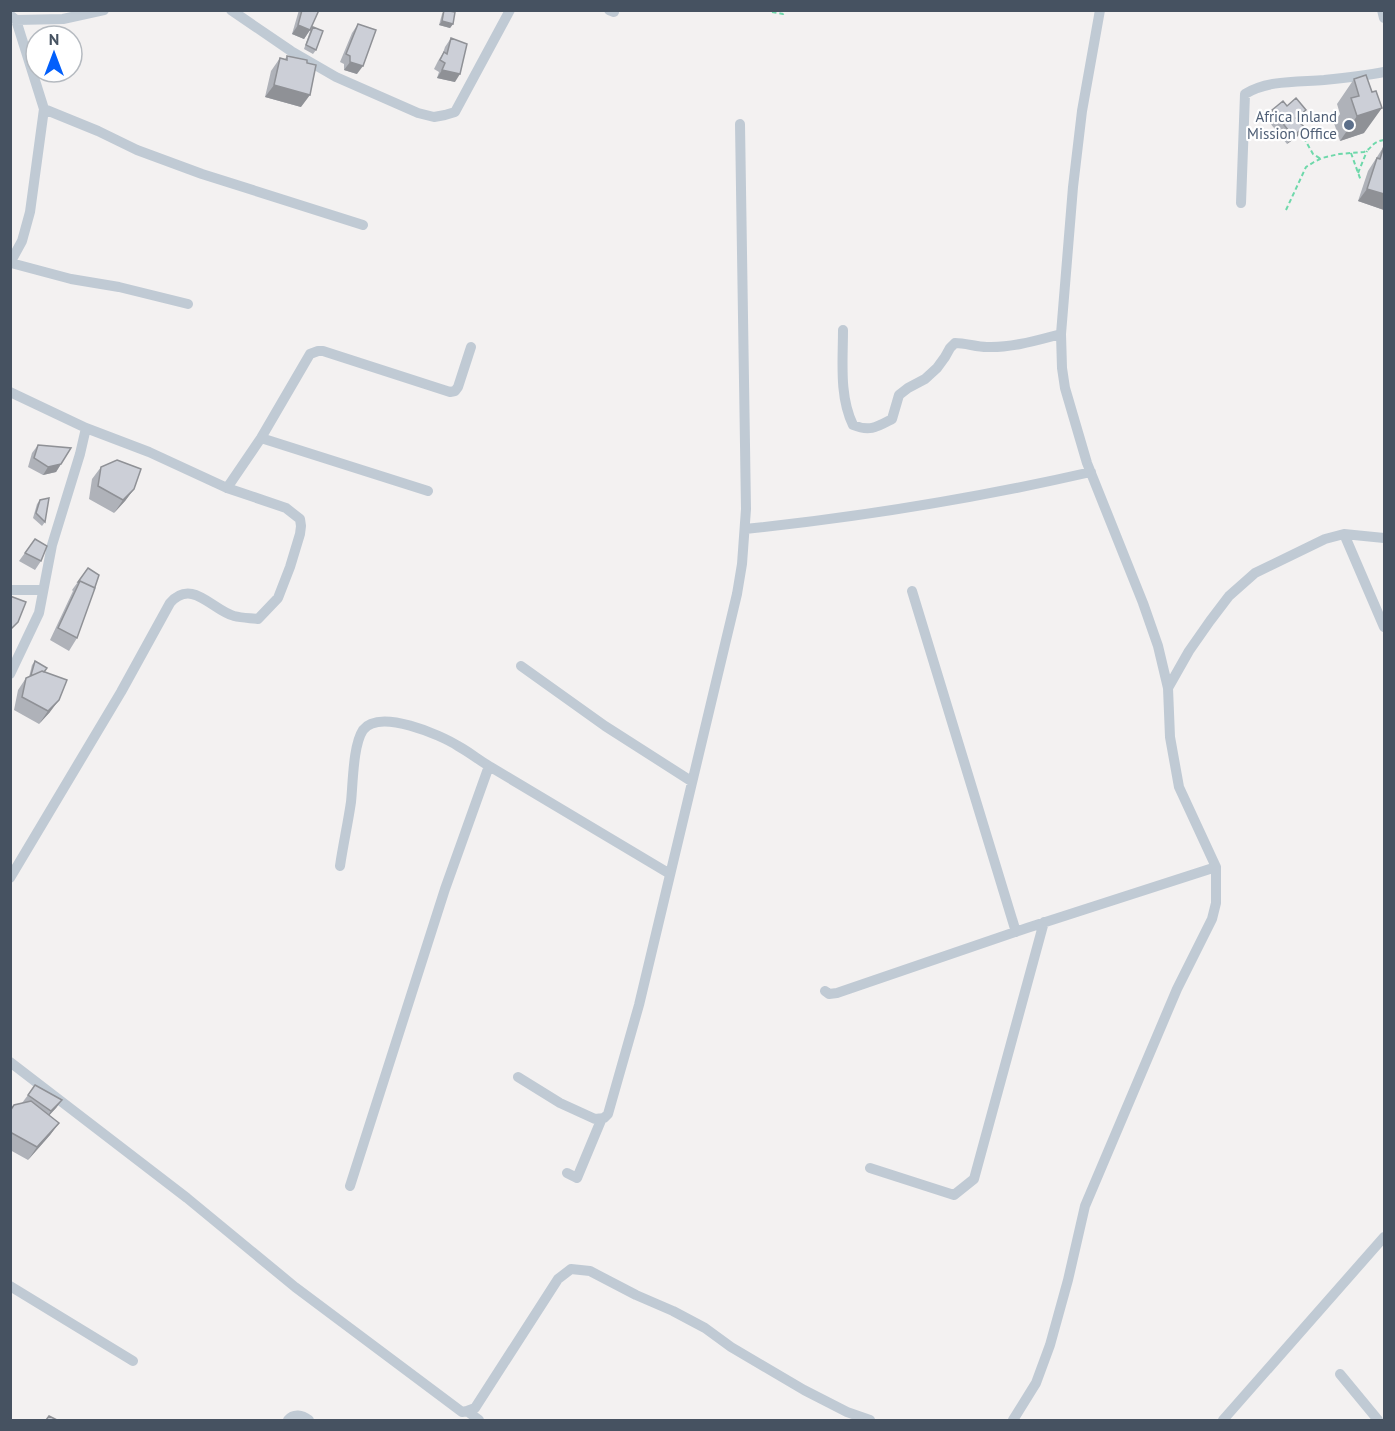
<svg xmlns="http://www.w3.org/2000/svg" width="1395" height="1431" font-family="'PT Sans',sans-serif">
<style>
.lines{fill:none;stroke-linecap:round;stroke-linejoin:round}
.path{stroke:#6ed8aa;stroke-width:2;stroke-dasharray:4.5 3;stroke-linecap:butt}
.street{stroke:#c0cad4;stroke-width:10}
.wall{fill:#afb2b9}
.shaded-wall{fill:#8f9196}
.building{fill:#cccfd7;stroke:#8f9196;stroke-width:1.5}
.service-dot{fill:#5c6f8a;stroke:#fff;stroke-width:2}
.labels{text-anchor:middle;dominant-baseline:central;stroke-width:4.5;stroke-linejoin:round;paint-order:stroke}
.service-label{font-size:15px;fill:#4e5e75;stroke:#fff;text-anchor:end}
</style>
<rect width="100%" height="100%" fill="#f3f1f1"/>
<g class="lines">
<!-- path -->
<path class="path" d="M772,12L783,14L787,10
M1300,131L1313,154L1321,159
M1351,153L1361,181
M1358,173L1367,151
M1286,210L1306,167L1314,162L1322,158L1339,154L1364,152C1373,148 1371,142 1384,140"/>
<!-- street -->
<path class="street" d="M231,10L291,51L336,77L418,113L434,117L445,115L455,112L510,10
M609,10L614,12
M1382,10L1384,18
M11,16L16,20L63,19L104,10
M44,109L98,131L137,150L202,174L363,225
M1241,203L1245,94C1267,80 1298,82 1324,80C1344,78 1364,76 1384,72
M10,263L22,241L30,212L44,109L16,20
M11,263L71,279L119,287L188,304
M843,330C843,361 839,396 853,425C870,432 877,427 892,419L899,395L908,388L925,379L937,368L945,357L950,348L955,343C966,343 976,347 987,347C1012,348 1038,340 1061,334
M10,392L86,428L149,452L227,488L286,508L300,519L301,526L300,534L290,567L278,598L258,619C250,618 242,618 234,616C212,610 192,578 170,603L121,692L10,878
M261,438L428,491
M227,488L261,438L310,354L318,351H323L450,392L455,391L458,387L471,347
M745,529C861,517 977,498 1091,472
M1344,534L1384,627
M10,590H43
M912,591L1016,932
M521,666L605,726L691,781
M10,674L39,613L52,545L80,454L86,428
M1168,688L1189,651L1210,621L1229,596L1255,573L1325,539L1344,534L1384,538
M340,866C343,845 348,823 351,802C353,783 353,745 363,730C379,708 441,735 458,746C469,752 479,760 489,766
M825,991L829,994L837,993L1027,928L1216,867
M10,1062L187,1198L295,1287L462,1412L467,1411L475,1408L558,1279L571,1269L590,1271L636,1295L673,1311L705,1328L731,1347L804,1390L847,1412L870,1420
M518,1077L560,1103L595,1119L604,1118L608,1114L639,1005L737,594L742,564L746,509L740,124
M870,1168L954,1195L974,1179L1044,922
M567,1173L577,1178L602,1118
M350,1186L445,889L489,766L670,874
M10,1286L133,1361
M1340,1374L1378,1420
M467,1411L479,1420
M288,1420C294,1413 302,1415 309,1420
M1013,1420L1036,1383L1050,1345L1068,1280L1085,1206L1177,989L1212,919L1216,903V867L1179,787L1170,737L1168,688L1158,646L1143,603L1087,463L1065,388L1062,368L1061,334L1073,187L1082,111L1100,10
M1223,1420L1384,1237"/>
</g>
<!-- wall -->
<path class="wall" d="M299,10H319L310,30L304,39L292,34Z
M444,10L453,24L450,28L439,25L442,14Z
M358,24L357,74L344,70V64L340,62L352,33Z
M313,27L316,50L313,54L304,49L310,31Z
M451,38L455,82L437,78L439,72L434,69L438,61L443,53L445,47Z
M287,56L301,107L265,97L271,71L280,58L285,59Z
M1366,75L1364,133L1340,141L1334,123L1340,114L1337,104L1354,79Z
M1287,106L1306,110L1298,120V136L1287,144L1266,118L1272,110Z
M1384,146V210L1358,201L1368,171Z
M38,445L61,464L56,472L43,475L28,467L32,453Z
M101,467L134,489L125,501L114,513L89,499L92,479Z
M40,500L45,522L42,526L33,518L37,504Z
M35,539L41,561L35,570L19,561Z
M88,568L77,638L69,651L50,640L73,591L72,590Z
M35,661L44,672L50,712L39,724L14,710L18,690L26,678L29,677L32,665Z
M28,1095L62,1100L56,1108L49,1115L59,1123L50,1135L28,1160L10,1150V1110L14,1105L22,1103Z"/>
<!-- shaded-wall -->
<path class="shaded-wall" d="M442,21L453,24L450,28L439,25Z
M298,25L310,30L304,39L292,34Z
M350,62L363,66L357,74L344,70Z
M442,70L460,74L455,82L437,78Z
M274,85L310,95L301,107L265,97Z
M1382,108L1364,133L1340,141L1357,116Z
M1306,110L1300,118L1290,126L1296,118Z
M1304,127L1298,136L1287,144L1293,136Z
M1367,189L1384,194V210L1358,201Z
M61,464L56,472L43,475L48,467Z
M134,489L125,501L114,513L123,500Z
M59,700L50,712L39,724L48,711Z
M62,1100L56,1108L45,1120L51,1111Z
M59,1123L50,1135L28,1160L37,1147Z"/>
<!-- building -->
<path class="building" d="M302,10H319L310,30L298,25Z
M444,10L455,12L453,24L442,21Z
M358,24L376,30L363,66L350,62V56L346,54Z
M313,27L323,31L316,50L306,45Z
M451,38L467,44L460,74L442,70L445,63L440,60L444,52L447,54Z
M287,56L307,60V63L316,65L310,95L274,85L280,58L287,60Z
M1366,75L1372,92L1376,91L1382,108L1357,116L1351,98L1359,96L1354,79Z
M1296,98L1306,110L1296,118L1304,127L1293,136L1272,110L1283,101L1287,106Z
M1384,146V194L1367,189L1377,158L1380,159Z
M38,445L71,448L61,464L48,467L34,458Z
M117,460L141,469L134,489L123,500L98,486L101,467Z
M49,498L45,522L36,513L40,500Z
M35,539L47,546L41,561L25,553Z
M88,568L99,575L94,590L95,588L80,581L79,582H78Z
M80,581L95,588L77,638L58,628Z
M10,596L26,602L18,622L10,630Z
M35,661L47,668L44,672L42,671L33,675H31Z
M42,671L67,680L59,700L48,711L22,697L26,678Z
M35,1085L62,1100L51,1111L28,1095Z
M31,1101L59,1123L37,1147L10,1132V1111L14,1105Z
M49,1416L57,1420H46Z"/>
<!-- markers -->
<circle class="service-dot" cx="1349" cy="125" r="6"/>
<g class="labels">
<!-- service labels -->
<g class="service-label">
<text x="1337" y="116">Africa Inland<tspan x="1337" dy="17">Mission Office</tspan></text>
</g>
</g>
<!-- border -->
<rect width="1395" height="1431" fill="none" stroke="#465261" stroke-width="24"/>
<!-- north arrow -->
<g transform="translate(54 54)"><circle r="28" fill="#ffffff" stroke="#b5bac0" stroke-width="1.5"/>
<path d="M0-4.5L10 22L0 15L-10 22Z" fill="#025ffb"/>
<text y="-9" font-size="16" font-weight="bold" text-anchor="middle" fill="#465261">N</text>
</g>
</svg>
